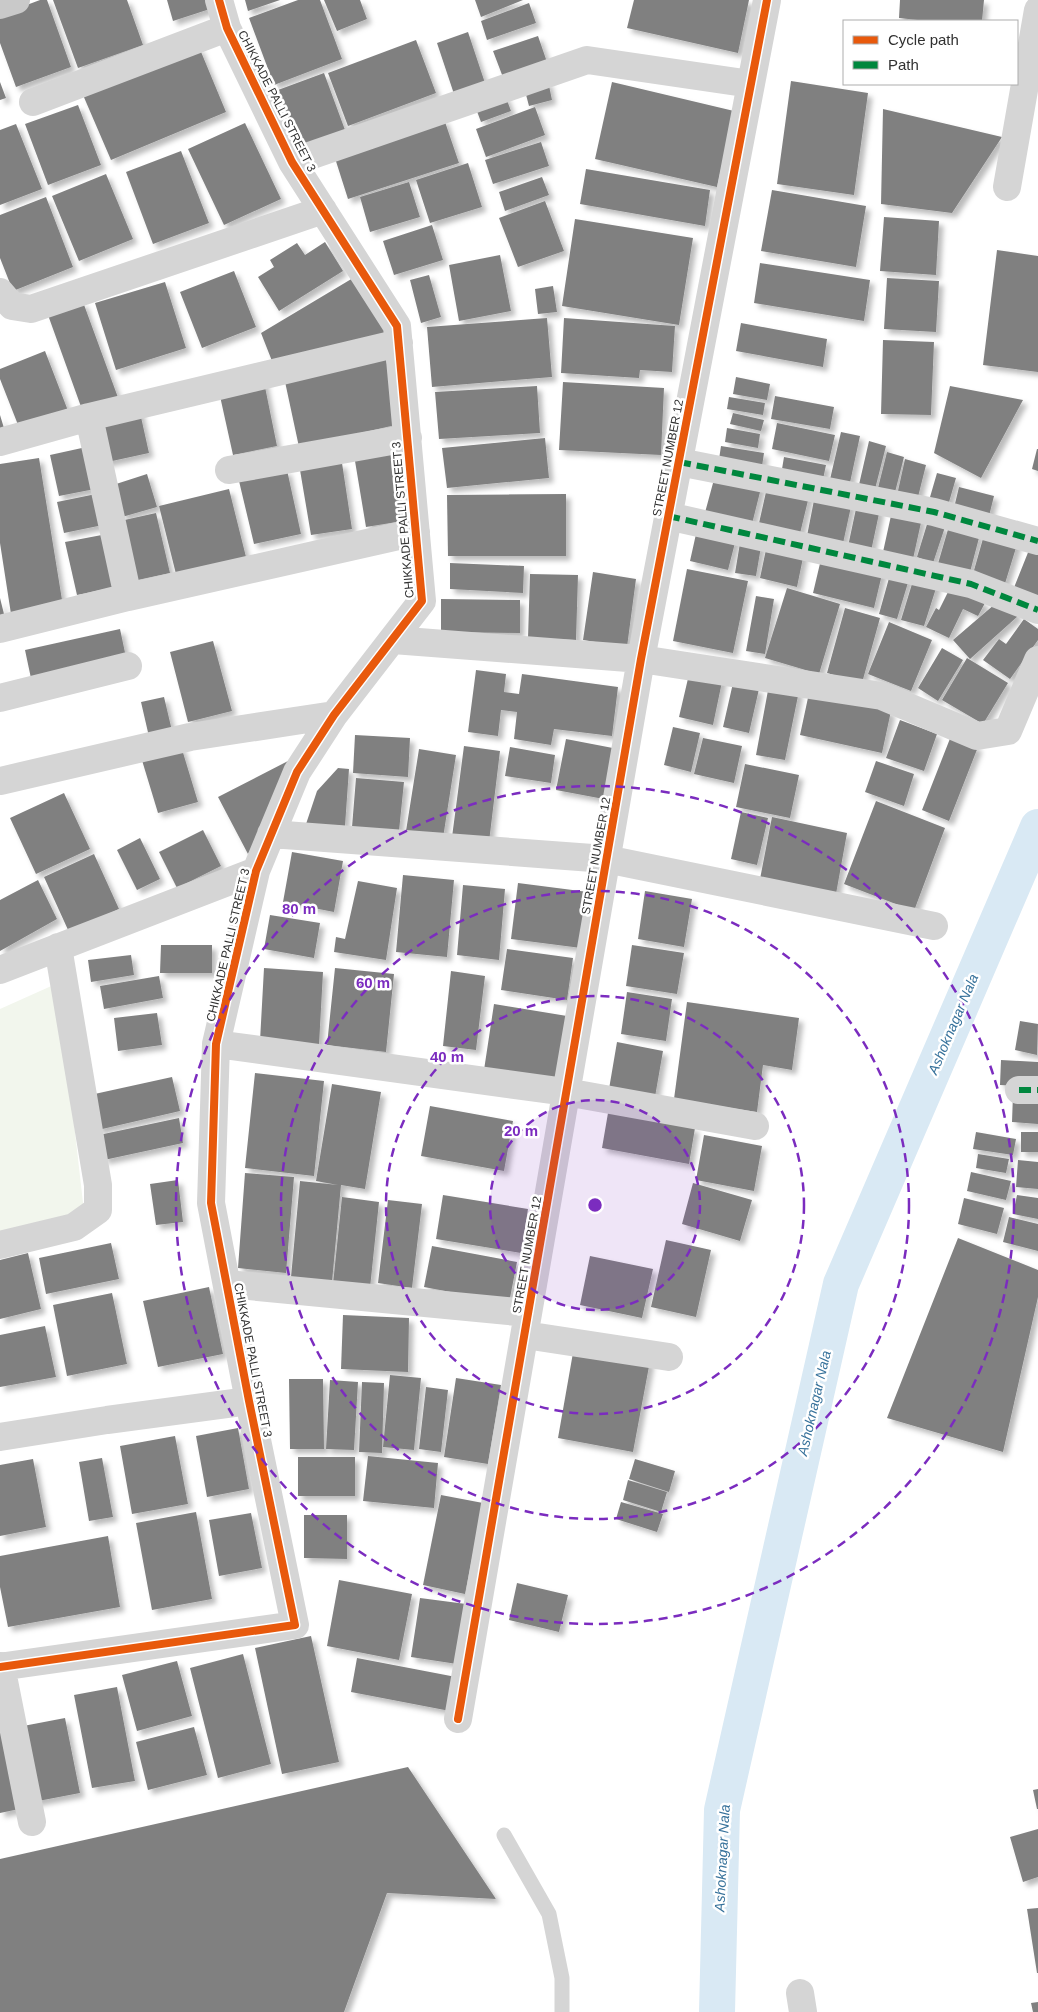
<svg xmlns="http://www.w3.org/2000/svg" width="1038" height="2012" font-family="Helvetica,sans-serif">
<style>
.green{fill:#f2f6ed}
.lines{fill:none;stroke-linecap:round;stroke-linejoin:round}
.canal{stroke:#d9e9f4;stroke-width:36}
.building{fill:#808080;filter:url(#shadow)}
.lane{stroke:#d5d5d5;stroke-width:15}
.street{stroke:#d5d5d5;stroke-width:28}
.primary{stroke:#c9c9c9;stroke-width:28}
.quiet{stroke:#00873e;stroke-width:6;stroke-dasharray:12 6;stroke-linecap:butt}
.cycleway-casing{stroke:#fff;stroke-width:11}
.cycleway{stroke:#e8590c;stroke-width:8}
.ring{fill:none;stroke:#7b2cbf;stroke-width:2.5;stroke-dasharray:9 6}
.labels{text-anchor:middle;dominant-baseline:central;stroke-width:5;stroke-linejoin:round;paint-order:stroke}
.street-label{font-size:12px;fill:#313131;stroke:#fff}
.water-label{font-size:14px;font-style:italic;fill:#37729b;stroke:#fff}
.centre{fill:#7b2cbf;stroke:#fff;stroke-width:2.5}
.ring-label{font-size:15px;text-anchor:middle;font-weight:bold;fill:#7b2cbf;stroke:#fff;stroke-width:5;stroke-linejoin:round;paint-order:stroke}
</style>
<defs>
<filter id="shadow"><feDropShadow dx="4.5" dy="4.5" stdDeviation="2.5" flood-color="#0004"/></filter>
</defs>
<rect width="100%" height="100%" fill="#fff"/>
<!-- green -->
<path class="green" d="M58,983L86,1229L0,1240V1009Z"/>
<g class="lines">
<!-- canal -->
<path class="canal" d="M717,2012L722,1810L841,1284L1038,827"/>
</g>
<!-- building -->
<path class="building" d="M40,0H47L71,67L16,87L0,43V15Z
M53,0H127L143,45L78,68Z
M167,0H207L210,9L173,21Z
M245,0H280L248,11Z
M298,0H320L342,59L274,85L249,18Z
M324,0H360L367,19L337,31Z
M475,0H523L481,17Z
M634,0H749L738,53L627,28Z
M900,0H984L982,21H927L899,18Z
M529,3L536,23L487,40L481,21Z
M468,32L486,86L455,97L437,43Z
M538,36L548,65L504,80L493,51Z
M416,40L436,93L348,126L328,73Z
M199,47L226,112L111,160L83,95Z
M324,73L345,130L299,147L278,90Z
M548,81L552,100L529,106L524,87Z
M791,81L868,93L854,195L777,184Z
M0,82L6,98L0,100Z
M612,82L734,111L717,187L595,159Z
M505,95L511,111L481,122L475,106Z
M78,105L101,165L48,185L25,124Z
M535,107L545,135L486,157L476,129Z
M883,109L1002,137L952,213L881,204Z
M444,119L459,163L348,199L334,155Z
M245,123L281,199L224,225L188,149Z
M16,124L42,189L0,205V130Z
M541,142L549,166L493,184L485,160Z
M181,151L209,223L153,244L126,172Z
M468,163L482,207L430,223L416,180Z
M586,169L710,190L705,226L580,204Z
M106,174L133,239L79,261L52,196Z
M542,177L549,195L505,211L499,192Z
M409,182L420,217L370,232L360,197Z
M772,190L866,206L856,267L761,251Z
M46,197L73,267L13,291L0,258V215Z
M545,201L564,251L518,267L499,218Z
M884,217L939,221L936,275L880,271Z
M575,219L693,238L679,325L562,306Z
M432,225L443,260L394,275L383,241Z
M325,242L343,271L279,311L258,277L274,267L270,260L297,243L305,255Z
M997,250L1038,256V372L983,365Z
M500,255L511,311L459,321L449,265Z
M760,263L870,280L864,321L754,303Z
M234,271L256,327L202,348L180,292Z
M429,275L441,317L421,323L410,280Z
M353,278L388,336L272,361L261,333Z
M887,278L939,281L936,332L884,329Z
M165,282L186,348L116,370L95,303Z
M553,286L557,312L538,314L535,289Z
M83,302L120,403L84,415L48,315Z
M547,318L552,377L432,387L427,327Z
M564,318L675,326L672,372L640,370L639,378L561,373Z
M741,323L827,339L823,367L736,351Z
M883,340L934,342L931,415L881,414Z
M45,351L70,416L22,435L0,379V369Z
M385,355L400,424L299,447L284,377Z
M263,377L277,446L233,455L218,387Z
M736,377L770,384L767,400L733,394Z
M563,382L664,388L661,455L559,450Z
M537,386L540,433L439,439L435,392Z
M950,386L1023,400L981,478L934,453Z
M775,396L834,407L830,429L771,419Z
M729,397L765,403L763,415L727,409Z
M139,408L149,453L103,463L93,419Z
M733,413L764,420L761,431L730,424Z
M0,415L7,438L0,440Z
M777,423L835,435L829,461L772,449Z
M727,428L760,434L758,448L725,442Z
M841,432L860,436L848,492L828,488Z
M545,438L549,478L447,488L442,448Z
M869,441L886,446L874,493L858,489Z
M91,446L100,488L59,496L50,455Z
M721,446L764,453L761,473L718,466Z
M397,448L409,520L366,527L354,455Z
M1037,449H1038V471L1032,469Z
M887,452L904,457L893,500L876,496Z
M784,457L826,465L822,484L781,475Z
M39,458L63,606L11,614L0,543V464Z
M905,459L926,465L916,505L896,500Z
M342,463L352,529L311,535L300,470Z
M287,470L301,534L254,544L239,481Z
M716,472L762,484L750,532L703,520Z
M937,473L956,478L947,509L928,504Z
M147,474L157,507L122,517L113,485Z
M768,483L810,492L798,542L757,532Z
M959,487L994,496L988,520L953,512Z
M229,489L247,561L177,578L159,506Z
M96,494L103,525L64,533L57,502Z
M566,494V556H448L447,495Z
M815,495L852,502L842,548L806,541Z
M857,504L880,509L870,556L847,551Z
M892,511L922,518L913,559L883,552Z
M156,513L170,573L133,581L120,521Z
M928,521L945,527L933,563L917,557Z
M698,525L737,535L728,570L690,561Z
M949,526L980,534L969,576L937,567Z
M986,528L1019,538L1003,590L971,581Z
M107,534L119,586L77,595L65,542Z
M741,537L762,541L756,576L735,573Z
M768,540L805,548L797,587L760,578Z
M1033,540L1038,542V606L1011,595Z
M822,555L883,570L874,608L813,593Z
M450,563L524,566L523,593L450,589Z
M687,569L748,581L733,653L673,641Z
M891,571L910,576L897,619L879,614Z
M593,572L636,579L627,647L583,640Z
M530,574L578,575L576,640L528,638Z
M915,574L938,582L924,626L901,620Z
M951,586L985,603L978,616L963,609L949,638L926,627L936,608L939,610Z
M787,588L840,604L819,674L765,658Z
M756,596L774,599L765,654L746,651Z
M0,598L5,618L0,619Z
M1002,598L1018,616L970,659L953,640Z
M441,599L520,600V633L441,632Z
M845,608L880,618L862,683L827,673Z
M1024,619L1038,629V640L1010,679L983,660L999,639L1006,644Z
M889,622L932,640L911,691L868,674Z
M120,629L127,662L32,683L25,650Z
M213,641L232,711L188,722L170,652Z
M942,648L963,660L938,701L918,688Z
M967,658L1008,683L983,724L942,700Z
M476,670L506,674L504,692L519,694L522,674L618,687L612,736L554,729L551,745L514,739L517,712L501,710L498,736L468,732Z
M690,670L723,677L713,725L679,717Z
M733,683L759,689L749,733L723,727Z
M769,685L799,691L785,760L756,755Z
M809,693L891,711L882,753L800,735Z
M164,697L173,735L150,741L141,702Z
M900,720L937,734L924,771L886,758Z
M673,727L700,733L691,772L664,765Z
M355,735L410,738L408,777L353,773Z
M951,736L978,747L949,821L922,810Z
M703,738L742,746L734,783L694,774Z
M566,739L618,749L609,800L556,790Z
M181,746L198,802L158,813L141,757Z
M464,746L500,751L489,842L452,837Z
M510,747L555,755L551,783L505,776Z
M419,749L456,755L443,838L406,831Z
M288,761L295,771L248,854L218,797Z
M876,761L914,774L904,806L865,792Z
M745,764L799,775L790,818L736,807Z
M338,768L349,769L345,826L306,824L317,791Z
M356,778L404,782L399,831L352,827Z
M64,793L90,849L36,874L10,818Z
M876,801L945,828L914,911L844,884Z
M741,812L768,818L757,865L731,859Z
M772,817L847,833L836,894L760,879Z
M203,830L221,866L177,888L159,852Z
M140,838L160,879L137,890L117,850Z
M292,852L343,861L334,912L283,902Z
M94,854L119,909L69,932L44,877Z
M403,875L454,880L447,957L396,952Z
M38,880L57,919L0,951V900Z
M358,881L397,888L386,960L334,952L336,937L345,939Z
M518,883L588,892L581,948L511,939Z
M463,885L505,889L499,960L457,955Z
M645,891L692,899L684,947L638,939Z
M270,915L320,923L314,958L264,949Z
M161,945H212V973H160Z
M632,945L684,953L677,994L626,986Z
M507,949L573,958L567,1000L501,990Z
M131,955L134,975L91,982L88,960Z
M264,968L323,972L319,1045L260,1041Z
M335,968L394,974L386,1052L327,1045Z
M451,971L485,976L476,1050L443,1046Z
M159,976L163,998L104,1009L100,986Z
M627,992L672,999L666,1041L621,1034Z
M687,1002L799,1018L792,1070L763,1065L757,1112L674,1099Z
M494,1004L567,1016L557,1081L484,1070Z
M157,1013L162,1045L118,1051L114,1018Z
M1020,1021L1038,1024L1037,1055L1015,1050Z
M617,1042L663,1051L655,1097L609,1089Z
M1001,1060L1038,1062V1087L1000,1085Z
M255,1073L324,1081L314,1176L245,1168Z
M172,1077L180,1111L98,1130L90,1095Z
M332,1084L381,1092L365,1189L341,1185L332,1282L291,1277L300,1181L338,1185L316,1181Z
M1013,1094L1038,1096V1124L1012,1122Z
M430,1106L513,1121L504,1171L421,1156Z
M608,1113L695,1128L689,1164L602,1148Z
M179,1118L183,1143L104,1160L99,1135Z
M976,1132L1016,1139L1013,1155L973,1149Z
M1021,1132H1038V1152H1021Z
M704,1135L762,1146L754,1191L696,1180Z
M978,1154L1009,1159L1006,1173L976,1168Z
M1018,1160L1038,1162V1189L1016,1187Z
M971,1172L1011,1181L1006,1200L967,1191Z
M245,1173L294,1177L286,1273L238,1268Z
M178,1180L183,1222L156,1225L150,1184Z
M693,1183L752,1200L740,1241L682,1224Z
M443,1195L528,1209L521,1253L436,1239Z
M1017,1195L1038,1198V1219L1013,1214Z
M342,1197L379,1202L370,1288L333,1284Z
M964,1198L1004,1208L997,1234L958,1224Z
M388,1200L422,1204L412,1288L378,1283Z
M1009,1217L1038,1224V1251L1003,1242Z
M958,1238L1038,1270V1297L1003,1452L887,1418Z
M666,1240L711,1250L696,1317L651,1307Z
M111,1243L119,1279L46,1294L39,1258Z
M432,1246L517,1262L509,1303L424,1287Z
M28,1253L41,1309L0,1319V1260Z
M590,1256L653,1269L642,1318L580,1305Z
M209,1287L223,1354L158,1367L143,1301Z
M112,1293L127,1364L67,1376L53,1305Z
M343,1315L409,1318L408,1372L341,1369Z
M45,1326L56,1377L0,1387V1335Z
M574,1347L650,1361L633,1452L558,1438Z
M390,1375L421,1378L414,1450L383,1447Z
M456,1378L501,1385L488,1464L444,1457Z
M289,1379H323L324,1449H290Z
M330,1380L358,1382L354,1450L326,1449Z
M362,1382L384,1383L382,1453L359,1452Z
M426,1387L448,1390L441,1452L419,1449Z
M238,1428L249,1489L207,1497L196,1436Z
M175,1436L188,1504L132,1514L120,1446Z
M368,1456L438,1463L434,1508L363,1501Z
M298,1457H355V1496H298Z
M102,1458L113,1517L89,1521L79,1462Z
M33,1459L46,1527L0,1536V1465Z
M635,1459L675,1471L669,1492L629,1479Z
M628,1480L667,1492L661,1512L623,1500Z
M441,1495L483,1503L465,1594L423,1585Z
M621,1502L663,1514L657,1532L616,1519Z
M196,1512L212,1599L152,1610L136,1523Z
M251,1513L262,1568L219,1576L209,1520Z
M304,1515H347V1559L304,1558Z
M108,1536L120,1607L8,1627L0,1587V1556Z
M339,1580L412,1594L399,1660L327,1646Z
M517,1583L568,1595L559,1632L509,1620Z
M420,1598L466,1604L457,1664L411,1657Z
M311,1636L339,1762L282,1774L255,1648Z
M243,1654L271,1764L218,1778L190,1668Z
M357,1658L456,1677L450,1711L351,1692Z
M177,1661L192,1716L137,1731L122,1675Z
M117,1687L135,1781L92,1788L74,1695Z
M0,1696L24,1808L0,1813Z
M65,1718L80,1793L33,1802L18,1727Z
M194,1727L207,1775L148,1790L136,1742Z
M408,1767L496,1899L387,1893L344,2012H0V1859Z
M1038,1789V1809H1037L1033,1790Z
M1038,1829V1877L1023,1882L1010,1837Z
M1038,1908V1973H1037L1027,1909Z
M1038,2002V2012H1033L1031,2003Z"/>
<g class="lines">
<!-- lane -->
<path class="lane" d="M504,1835L549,1914L562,1978V2012"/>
<!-- street -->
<path class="street" d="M33,102L227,28
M292,162L587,60L751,84
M1007,187L1038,10
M0,292L12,306L31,309L323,210
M89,417L399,343
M0,442L89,417L128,597
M679,462L934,512L1038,541
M229,470L408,438
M668,516L971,584L1038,610
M0,629L128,597L416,532
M393,640L641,659L882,696L977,736L1008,731L1038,660
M0,698L128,666
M0,781L190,737L334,715
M271,834L606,859L934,926
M0,970L256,871
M216,1044L566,1092L755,1126
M1019,1090H1038
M0,1245L74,1227L98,1210V1185L58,947
M227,1284L528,1313
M525,1335L669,1357
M0,1437L107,1420L249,1401
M1,1666L32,1822
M0,1667L295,1625L249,1401L211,1203L216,1044L256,871L297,772L334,715L422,601L397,326L292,162L227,28L219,0
M458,1719L641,659L767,0
M800,1993L803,2012"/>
<!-- primary -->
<path class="primary" d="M0,5L16,0"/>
<!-- quiet -->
<path class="quiet" d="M679,462L934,512L1038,541
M668,516L971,584L1038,610
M1019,1090H1038"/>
<!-- cycleway casing -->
<g class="cycleway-casing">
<path id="cycleway" d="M0,1667L295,1625L249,1401L211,1203L216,1044L256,871L297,772L334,715L422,601L397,326L292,162L227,28L219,0
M458,1719L641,659L767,0"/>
</g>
<!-- cycleway -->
<use href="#cycleway" class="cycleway"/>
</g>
<!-- distance rings -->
<circle cx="595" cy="1205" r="105" fill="#7b2cbf" fill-opacity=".12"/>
<g class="ring">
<circle cx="595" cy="1205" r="105"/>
<circle cx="595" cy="1205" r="209"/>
<circle cx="595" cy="1205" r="314"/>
<circle cx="595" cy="1205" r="419"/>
</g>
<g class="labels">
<!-- street labels -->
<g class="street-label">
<text transform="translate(277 101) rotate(63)">CHIKKADE PALLI STREET 3</text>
<text transform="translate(668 458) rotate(-79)">STREET NUMBER 12</text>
<text transform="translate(403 520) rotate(-95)">CHIKKADE PALLI STREET 3</text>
<text transform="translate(596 856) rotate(-80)">STREET NUMBER 12</text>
<text transform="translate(228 945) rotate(-77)">CHIKKADE PALLI STREET 3</text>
<text transform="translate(527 1255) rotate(-80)">STREET NUMBER 12</text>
<text transform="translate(253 1360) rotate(79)">CHIKKADE PALLI STREET 3</text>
</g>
<!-- water labels -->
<g class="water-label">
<text transform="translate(953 1024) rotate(-67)">Ashoknagar Nala</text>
<text transform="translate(814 1403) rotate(-77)">Ashoknagar Nala</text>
<text transform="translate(722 1858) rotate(-87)">Ashoknagar Nala</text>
</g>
</g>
<circle cx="595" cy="1205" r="8" class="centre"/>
<g class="ring-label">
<text x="299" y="914">80 m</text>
<text x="373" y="988">60 m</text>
<text x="447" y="1062">40 m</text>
<text x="521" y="1136">20 m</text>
</g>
<!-- legend -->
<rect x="843" y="20" width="175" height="65" fill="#ffffff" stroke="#adadad"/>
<rect x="853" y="36" width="25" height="8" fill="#e8590c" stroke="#adadad"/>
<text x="888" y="45" font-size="15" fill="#313131">Cycle path</text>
<rect x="853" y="61" width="25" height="8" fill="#00873e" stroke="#adadad"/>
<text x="888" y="70" font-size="15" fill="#313131">Path</text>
</svg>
